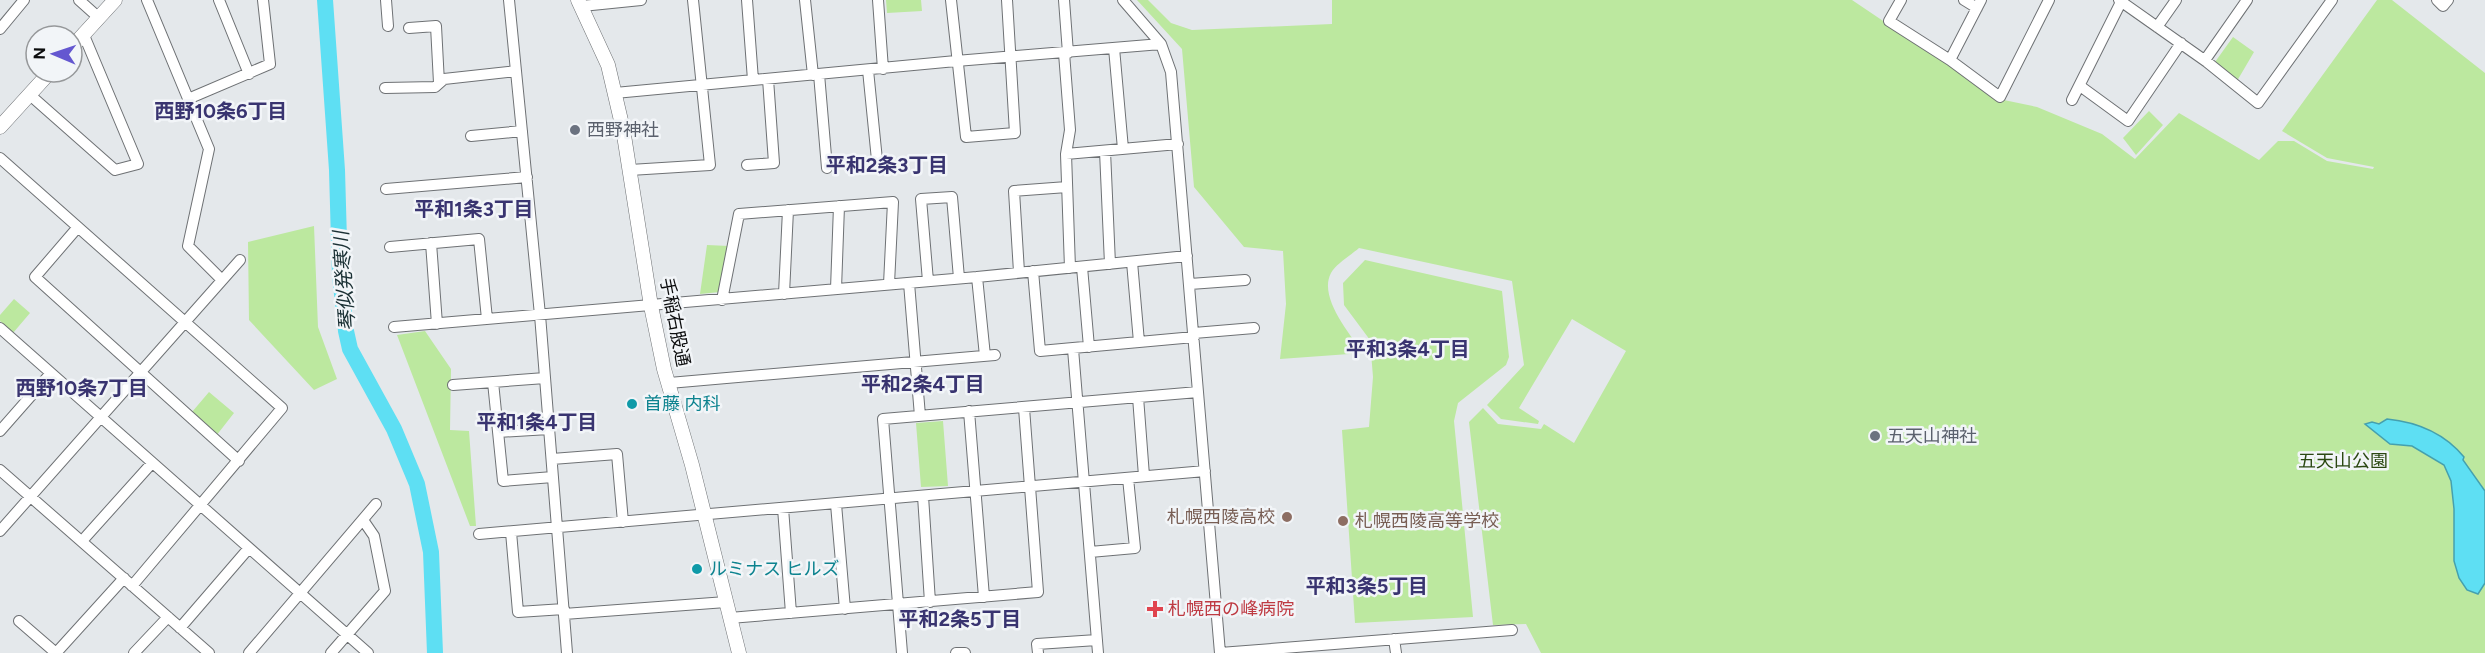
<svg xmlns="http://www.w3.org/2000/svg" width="2485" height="653" font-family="Figtree,'Noto Sans JP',sans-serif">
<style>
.green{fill:#bce89f}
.water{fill:#5edff3;stroke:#45a0ae;stroke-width:1.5}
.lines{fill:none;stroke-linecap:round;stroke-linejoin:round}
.river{stroke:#5edff3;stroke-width:16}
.minor-casing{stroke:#6e7174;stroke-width:12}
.tertiary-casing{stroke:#6e7174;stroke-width:15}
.minor{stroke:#fff;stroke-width:10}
.tertiary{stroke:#fff;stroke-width:14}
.worship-dot{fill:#6b7280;stroke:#f2f5f8;stroke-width:2}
.culture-dot{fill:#0f9aa8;stroke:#f2f5f8;stroke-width:2}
.education-dot{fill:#8d6e63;stroke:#f2f5f8;stroke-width:2}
.health-dot{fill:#e0444e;stroke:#f2f5f8;stroke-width:2}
.labels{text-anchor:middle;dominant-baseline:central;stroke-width:5;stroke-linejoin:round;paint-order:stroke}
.worship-label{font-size:18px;fill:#5b616d;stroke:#f2f5f8;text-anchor:start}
.street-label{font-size:18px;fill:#0c0d0e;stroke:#f2f5f8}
.culture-label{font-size:18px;fill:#0d838f;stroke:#f2f5f8;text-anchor:start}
.park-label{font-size:18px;fill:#2b4812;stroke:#f2f5f8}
.education-label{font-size:18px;fill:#785e54;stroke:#f2f5f8;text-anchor:end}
.health-label{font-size:18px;fill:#be3a42;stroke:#f2f5f8;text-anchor:start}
.neighbourhood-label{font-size:20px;font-weight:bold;fill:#393470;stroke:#f2f5f8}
.water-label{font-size:20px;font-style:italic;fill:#1a3034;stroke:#f2f5f8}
</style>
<rect width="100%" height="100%" fill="#e4e8eb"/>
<!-- green -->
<path class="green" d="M886,0H921L922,11L887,13Z
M1137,0H1148L1171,23L1192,30L1332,24V0H1852L1999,99L2037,107L2102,134L2135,159L2179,113L2259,160L2278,141H2294L2327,161L2373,169L2374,167L2327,158L2282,131L2377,0H2392L2485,73V653H1541L1526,624L1493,625L1469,422L1483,408L1498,424L1541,429L1544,424L1574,443L1626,351L1572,319L1519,408L1539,421L1538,424L1501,419L1487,405L1524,365L1512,281L1359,248C1351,255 1336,264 1331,273C1318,297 1350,334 1363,353L1280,359L1286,304L1283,251L1244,247L1194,187L1182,49Z
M2233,37L2254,52L2237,81L2215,62Z
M2149,111L2163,125L2136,155L2123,138Z
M314,226L318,327L337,379L314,390L249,320L248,242Z
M707,245L729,246L720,292L700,294Z
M1365,260L1502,291L1509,357L1506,365L1458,403L1454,421L1473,617L1355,623L1342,430L1369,427L1373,377L1370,340L1344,305L1343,283Z
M14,299L30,313L13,333L0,321V315Z
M425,331L451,369L450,430L469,431L476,526H470L397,335Z
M209,392L234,413L216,436L192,412Z
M943,421L948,486L921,487L916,423Z"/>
<!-- water -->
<path class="water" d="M2387,419C2417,422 2445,434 2464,457L2463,460L2485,491V583L2478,594L2467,590L2459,578L2454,561V509L2451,481L2444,465L2412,446L2390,444L2365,424L2372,422L2379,424Z"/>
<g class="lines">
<!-- river -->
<path class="river" d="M325,0L337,170L340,276L346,331L350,349L394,429L417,484L431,552L435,653"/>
<!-- minor casing -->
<g class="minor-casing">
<path id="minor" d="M79,0L98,17
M147,0L209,149L188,246L222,280
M219,0L249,74
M386,0L388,26
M509,0L540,315L567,653
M747,0L753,80
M805,0L813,75
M878,0L883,69
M951,0L966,137L1015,133L1007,0
M1064,0L1068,53
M1123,0L1161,44L1171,72L1220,653
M1901,0L1889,21L1950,60L2000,97L2049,0
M1964,0L1977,8
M2119,0L2207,62L2258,103L2332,0
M2437,0L2443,6L2448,0
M582,6L641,0
M2157,27L2176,0
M409,28L436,26L439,83
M0,29L24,0
M1114,48L1123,149
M1064,53L1070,130L1066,154L1070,268
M1950,60L1981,0
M2205,60L2247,0
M868,70L877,160
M819,74L827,168
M2080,86L2128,121L2181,43
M385,88L435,87L444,79L516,71
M615,93L956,61L1161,44
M30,95L115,170L138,164L83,33
M188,99L270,64L263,0
M2072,100L2122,0
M471,136L522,131
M1105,151L1110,264
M1066,154L1178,144
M0,158L282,408L132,586
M747,165L774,163L768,79
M630,170L710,165L693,0
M386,189L527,177
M78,227L35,277L239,461
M431,243L437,324
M390,247L479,239L487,319
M1132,262L1139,342
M1082,267L1089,347
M1033,271L1040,351L1194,337
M1019,272L1014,191L1067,187
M977,277L985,356
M928,281L921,199L952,197L959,278
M909,283L920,416
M1190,284L1245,280
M836,289L839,206
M784,294L788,210
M722,300L739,214L893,202L889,284
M394,327L977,277L1187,256
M0,328L368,653
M1194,333L1254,328
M1073,349L1098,653
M493,382L503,481L553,477
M669,383L995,355
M453,385L545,378
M1138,397L1144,476
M969,411L984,597
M0,431L51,373
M498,432L549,429
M552,459L617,454L623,522
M0,470L209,653
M923,496L930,602
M836,504L845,609
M783,508L791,613
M0,531L240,260
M511,532L518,612L564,609
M479,534L1205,471
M82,541L152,463
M1090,552L1135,548L1128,478
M564,614L726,602
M730,618L1038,592L1024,408
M19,621L56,653
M180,628L249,548
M1394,639L1396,653
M56,653L124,578
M134,653L168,617
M249,653L376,504
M331,653L385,591L374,536L363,520
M902,653L883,419L1198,392
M956,653H965
M1038,653L1037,644L1097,640
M1220,653L1512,630"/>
</g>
<!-- tertiary casing -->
<g class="tertiary-casing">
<path id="tertiary" d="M578,0L608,65L623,129L651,306L664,369L692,465L739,653
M72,47L115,0
M0,127L50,72"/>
</g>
<!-- minor -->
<use href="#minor" class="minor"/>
<!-- tertiary -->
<use href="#tertiary" class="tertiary"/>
</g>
<!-- markers -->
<g class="worship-dot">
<circle cx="575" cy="130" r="6"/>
<circle cx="1875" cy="436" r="6"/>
</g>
<g class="culture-dot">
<circle cx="632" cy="404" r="6"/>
<circle cx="697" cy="569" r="6"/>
</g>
<g class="education-dot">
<circle cx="1287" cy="517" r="6"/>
<circle cx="1343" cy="521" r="6"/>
</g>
<path class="health-dot" d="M1152 600h6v6h6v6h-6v6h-6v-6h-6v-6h6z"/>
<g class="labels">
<!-- worship labels -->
<g class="worship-label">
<text x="587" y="130">西野神社</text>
<text x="1887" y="436">五天山神社</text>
</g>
<!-- street labels -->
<g class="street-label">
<text transform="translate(675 322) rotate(79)">手稲右股通</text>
</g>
<!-- culture labels -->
<g class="culture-label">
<text x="644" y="404">首藤 内科</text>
<text x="709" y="569">ルミナス ヒルズ</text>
</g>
<!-- park labels -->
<g class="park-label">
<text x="2343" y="461">五天山公園</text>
</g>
<!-- education labels -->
<g class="education-label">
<text x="1275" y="517">札幌西陵高校</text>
<text x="1355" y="521" text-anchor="start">札幌西陵高等学校</text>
</g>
<!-- health labels -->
<g class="health-label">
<text x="1168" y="609">札幌西の峰病院</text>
</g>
<!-- neighbourhood labels -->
<g class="neighbourhood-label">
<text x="221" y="111">西野10条6丁目</text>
<text x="887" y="165">平和2条3丁目</text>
<text x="474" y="209">平和1条3丁目</text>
<text x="1408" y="349">平和3条4丁目</text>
<text x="923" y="384">平和2条4丁目</text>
<text x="82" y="388">西野10条7丁目</text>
<text x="537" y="422">平和1条4丁目</text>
<text x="1367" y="586">平和3条5丁目</text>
<text x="960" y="619">平和2条5丁目</text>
</g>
<!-- water labels -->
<g class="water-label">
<text transform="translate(344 281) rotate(-94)">琴似発寒川</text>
</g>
</g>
<!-- north arrow -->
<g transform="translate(54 54) rotate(272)"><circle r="28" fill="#f2f5f8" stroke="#96989a" stroke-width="1.5"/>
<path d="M0-4.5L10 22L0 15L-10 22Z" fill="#6457d0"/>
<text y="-9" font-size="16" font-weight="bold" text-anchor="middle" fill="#0c0d0e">N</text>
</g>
</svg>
